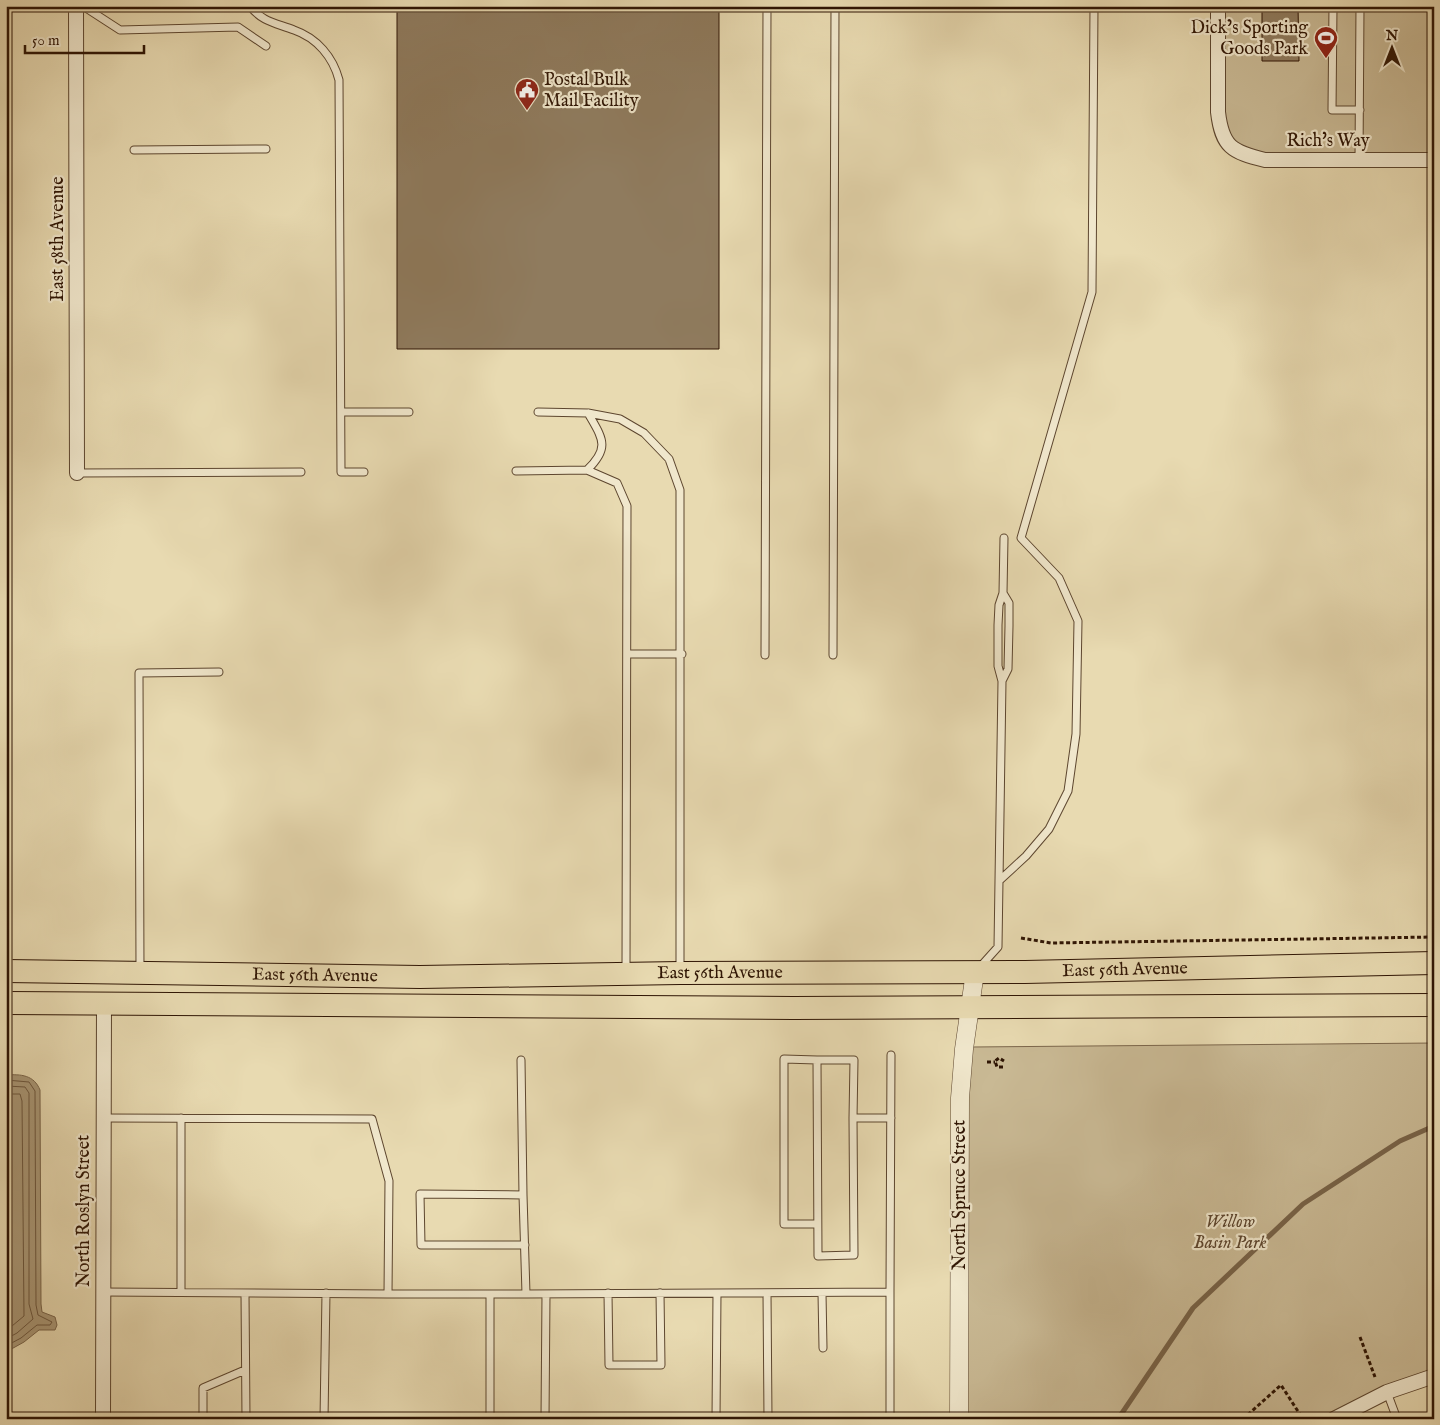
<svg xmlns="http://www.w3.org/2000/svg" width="1440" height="1425" font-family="'IM FELL English',serif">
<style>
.green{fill:#c9b994;stroke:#7c674c}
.water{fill:#a99776;stroke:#786348}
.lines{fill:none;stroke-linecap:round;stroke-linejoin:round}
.shore{stroke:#6c563d;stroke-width:1}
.stream{stroke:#786348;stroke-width:5}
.building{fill:#8f7b5e;stroke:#2f1504}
.service-casing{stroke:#5d462f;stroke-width:9}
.minor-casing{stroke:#5d462f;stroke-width:16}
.tertiary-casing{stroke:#5d462f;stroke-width:19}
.primary-casing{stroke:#2f1504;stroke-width:24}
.path{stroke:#2f1504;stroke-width:3;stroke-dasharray:4 2.5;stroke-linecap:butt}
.service{stroke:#f0e7cc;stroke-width:7}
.minor{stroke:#f0e7cc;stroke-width:14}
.tertiary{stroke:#f0e7cc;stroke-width:18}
.primary{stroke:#e8dab1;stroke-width:22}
.labels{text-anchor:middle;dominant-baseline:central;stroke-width:4.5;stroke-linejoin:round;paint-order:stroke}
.poi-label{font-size:18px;fill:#2f1504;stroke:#f0e7cc;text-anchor:end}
.street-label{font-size:18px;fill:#2f1504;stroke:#f0e7cc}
.park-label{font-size:18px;font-style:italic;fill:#5d462f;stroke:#f0e7cc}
</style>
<rect width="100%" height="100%" fill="#e8dab1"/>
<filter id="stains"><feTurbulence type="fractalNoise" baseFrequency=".004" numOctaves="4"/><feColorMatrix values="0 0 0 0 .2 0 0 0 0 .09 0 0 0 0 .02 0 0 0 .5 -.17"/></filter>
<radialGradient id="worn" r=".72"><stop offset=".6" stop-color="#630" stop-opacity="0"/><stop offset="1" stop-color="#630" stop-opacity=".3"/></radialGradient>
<!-- green -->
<path class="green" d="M1218,6H1434V160L1241,155L1218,112Z
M1434,1043V1374L1328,1419H967V1106L972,1047Z"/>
<!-- water -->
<path class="water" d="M6,1075C21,1074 34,1075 40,1090L41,1304L42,1312L55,1317L57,1325L55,1330H39L24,1342L6,1352Z"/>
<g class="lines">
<!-- shore -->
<path class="shore" d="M6,1080L29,1082L35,1091L36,1305L38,1315L52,1322L50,1325H37L21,1338L6,1346
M6,1086L25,1087L29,1093V1304L33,1319L17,1333L6,1339
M6,1094H20L22,1101L24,1316L6,1331"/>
<!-- stream -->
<path class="stream" d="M1118,1419L1193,1308L1303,1204L1400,1141L1434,1126"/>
</g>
<!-- building -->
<path class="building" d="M397,6H719V349H397Z
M1262,6H1298L1299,61H1262Z"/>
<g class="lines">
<!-- service casing -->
<g class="service-casing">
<path id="service" d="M83,6L120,30L238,27L266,46
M250,6C262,22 276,23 294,30C317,38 333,57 339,80L341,472H364
M1333,6L1332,110H1360
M134,150L266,149
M1359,160L1360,6
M341,412H409
M538,412L588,413L620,419L644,433L669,459L680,490V970
M587,470C611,447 602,438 588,413
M516,471L587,470L617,483L627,506L626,971
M77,473L301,472
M627,654H682
M765,655L767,6
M833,655L835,6
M1002,681L1008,669L1009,626V603L1003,593
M1000,880L1026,856L1049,829L1068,791L1076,734L1078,621L1059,578L1021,538L1092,292L1094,6
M980,967L998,947L1002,681L998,666V625L999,605L1003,593L1004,538
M140,970L139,673L219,672
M521,1060L523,1195
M817,1060H854L853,1118
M103,1118L372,1119L389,1181L388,1294H526L523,1195L420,1194L421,1245H525
M817,1224H784V1059L817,1060L818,1256L854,1255L853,1118H891
M103,1292L388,1294
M181,1292V1118
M245,1293L246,1419
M608,1293L609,1365H661L660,1293
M767,1293L768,1419
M822,1293L823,1348
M490,1294V1419
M526,1294L890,1292L891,1055
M1387,1392L1397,1419
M187,1419L203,1418
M203,1419V1388L245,1370
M324,1419L326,1293
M545,1419L546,1294
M716,1419L717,1293
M890,1419V1292"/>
</g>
<!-- minor casing -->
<g class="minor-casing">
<path id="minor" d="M76,6L77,473
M1218,6V112C1222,147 1232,152 1265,160H1434
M103,1419L104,1003
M1334,1419L1387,1392L1434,1376"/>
</g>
<!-- tertiary casing -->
<g class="tertiary-casing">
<path id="tertiary" d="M959,1419L960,1098L964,1049L975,972"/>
</g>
<!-- primary casing -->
<g class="primary-casing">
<g id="primary">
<path id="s1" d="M6,971L420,977L680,973L1025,972L1434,963"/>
<path d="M6,1003L793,1008L1434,1005"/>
</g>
</g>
<!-- path -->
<path class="path" d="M1021,938L1051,943L1434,937
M987,1062H995
M1003,1067H997L995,1061L999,1058L1004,1061
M1360,1337L1375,1377
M1243,1419L1281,1385L1301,1416"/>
<!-- service -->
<use href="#service" class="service"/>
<!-- minor -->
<use href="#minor" class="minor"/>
<!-- tertiary -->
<use href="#tertiary" class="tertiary"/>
<!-- primary -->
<use href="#primary" class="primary"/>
</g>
<!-- icons -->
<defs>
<g id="stadium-pin" transform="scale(1.25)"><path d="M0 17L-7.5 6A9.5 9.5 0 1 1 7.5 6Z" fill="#8f2418" stroke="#f0e7cc"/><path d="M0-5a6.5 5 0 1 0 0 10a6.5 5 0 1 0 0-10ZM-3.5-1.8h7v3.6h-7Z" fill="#fff"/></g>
<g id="civic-pin" transform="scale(1.25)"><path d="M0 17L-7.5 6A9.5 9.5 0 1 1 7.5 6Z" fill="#8f2418" stroke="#f0e7cc"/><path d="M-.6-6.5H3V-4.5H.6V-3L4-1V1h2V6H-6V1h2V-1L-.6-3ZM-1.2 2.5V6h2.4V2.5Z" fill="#fff"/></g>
</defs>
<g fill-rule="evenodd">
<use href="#stadium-pin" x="1326" y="38"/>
<use href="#civic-pin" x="527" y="90"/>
</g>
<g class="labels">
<!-- poi labels -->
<g class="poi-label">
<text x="1308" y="28">Dick’s Sporting<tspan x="1308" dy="21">Goods Park</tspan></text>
<text x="544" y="80" text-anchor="start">Postal Bulk<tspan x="544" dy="21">Mail Facility</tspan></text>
</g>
<!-- street labels -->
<g class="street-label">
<text x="1328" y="141">Rich's Way</text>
<text transform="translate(58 239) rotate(-90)">East 58th Avenue</text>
<text stroke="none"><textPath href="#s1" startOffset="1119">East 56th Avenue</textPath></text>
<text stroke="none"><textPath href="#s1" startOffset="714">East 56th Avenue</textPath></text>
<text stroke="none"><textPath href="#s1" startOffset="309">East 56th Avenue</textPath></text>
<text transform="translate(960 1195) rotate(-90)">North Spruce Street</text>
<text transform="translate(84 1211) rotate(-90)">North Roslyn Street</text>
</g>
<!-- park labels -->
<g class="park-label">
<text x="1230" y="1222">Willow<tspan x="1230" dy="21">Basin Park</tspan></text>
</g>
</g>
<!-- margin -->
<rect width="1440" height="1425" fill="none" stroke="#e8dab1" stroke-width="25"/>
<rect x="8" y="8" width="1425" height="1410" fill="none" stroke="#2f1504" stroke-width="2.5"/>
<rect x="12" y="12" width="1415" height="1400" fill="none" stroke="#2f1504"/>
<!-- north arrow -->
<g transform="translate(1392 48)" stroke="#f0e7cc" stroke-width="4" paint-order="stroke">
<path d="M0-4L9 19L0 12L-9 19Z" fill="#2f1504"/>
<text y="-8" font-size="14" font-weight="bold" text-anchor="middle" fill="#2f1504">N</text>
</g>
<!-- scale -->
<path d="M25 45v8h119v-8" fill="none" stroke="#2f1504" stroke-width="2.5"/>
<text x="32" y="45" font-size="15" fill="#2f1504" stroke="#f0e7cc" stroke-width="4" paint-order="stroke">50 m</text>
<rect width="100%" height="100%" filter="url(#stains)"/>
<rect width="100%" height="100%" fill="url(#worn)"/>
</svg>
